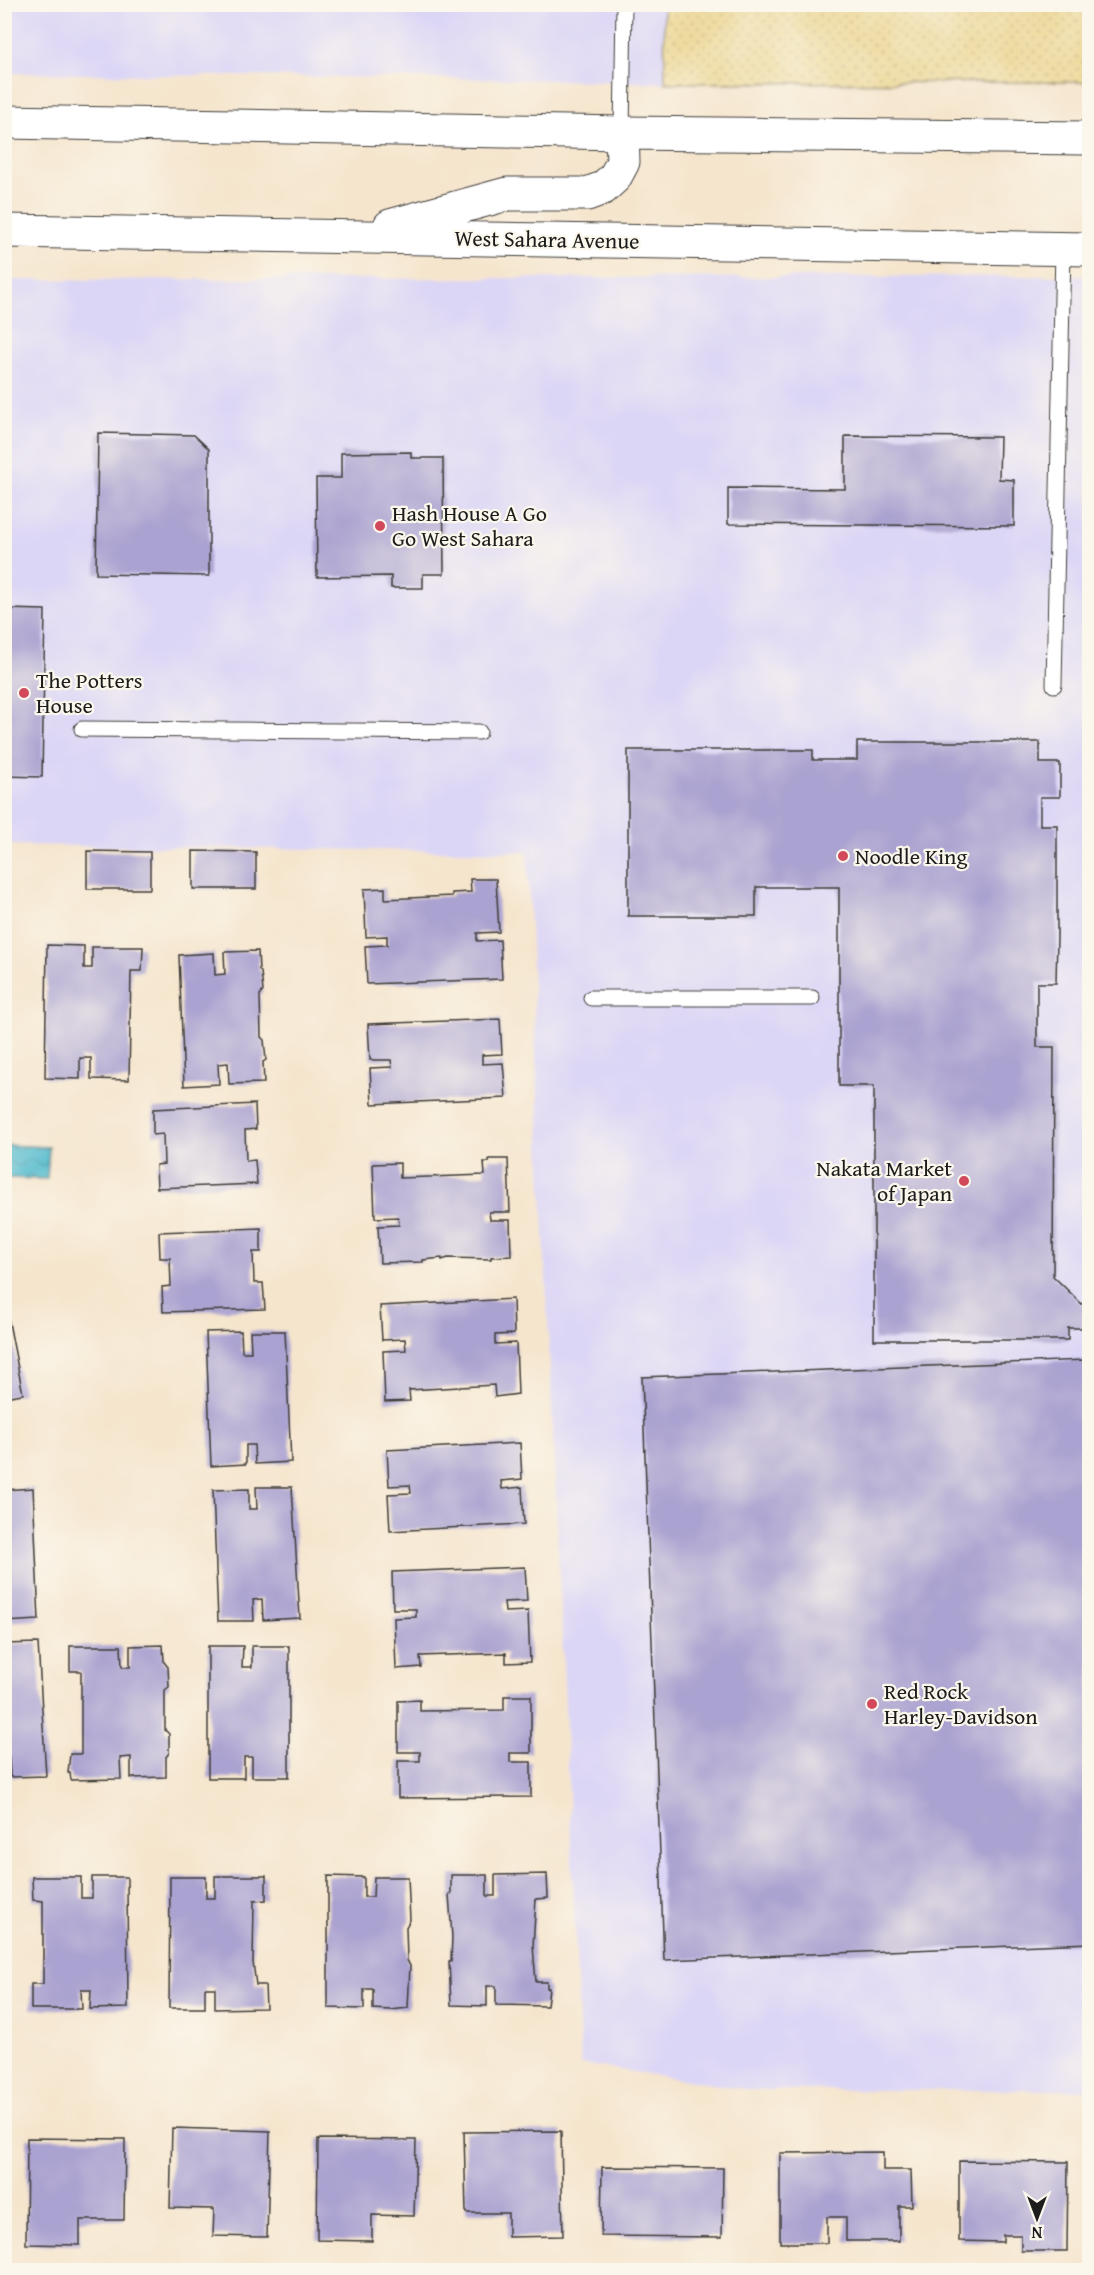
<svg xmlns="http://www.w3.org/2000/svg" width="1094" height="2275" font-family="'Gentium Book Plus',serif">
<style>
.built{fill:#dcd6f6}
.sand{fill:url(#sand-dots);stroke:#857b5d;stroke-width:1.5}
.water{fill:url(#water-waves);stroke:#366a74;stroke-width:1.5}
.building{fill:#aaa2d0}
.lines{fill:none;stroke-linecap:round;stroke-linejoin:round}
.lane-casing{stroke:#3d3a37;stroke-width:17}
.primary-casing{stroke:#3d3a37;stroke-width:35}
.lane{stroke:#fff;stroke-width:15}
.primary{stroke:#fff;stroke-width:33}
.poi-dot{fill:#d1495b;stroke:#fbf7ec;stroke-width:2}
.labels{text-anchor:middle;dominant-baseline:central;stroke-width:4.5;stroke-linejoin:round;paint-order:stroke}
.street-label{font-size:22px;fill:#1c1c1c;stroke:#fbf7ec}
.poi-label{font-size:22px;fill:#1c1c1c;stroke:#fbf7ec;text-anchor:start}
</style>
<defs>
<pattern id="sand-dots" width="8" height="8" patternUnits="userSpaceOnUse" patternTransform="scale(1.5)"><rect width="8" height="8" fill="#eeda9e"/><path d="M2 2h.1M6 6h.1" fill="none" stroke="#ccba88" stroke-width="1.8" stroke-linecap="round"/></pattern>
<pattern id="water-waves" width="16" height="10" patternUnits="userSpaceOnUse" patternTransform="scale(1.5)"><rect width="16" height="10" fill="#50b9cd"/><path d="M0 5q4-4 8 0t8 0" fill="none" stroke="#459eaf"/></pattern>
</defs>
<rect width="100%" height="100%" fill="#fbf7ec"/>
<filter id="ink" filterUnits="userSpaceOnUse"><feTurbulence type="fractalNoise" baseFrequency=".0167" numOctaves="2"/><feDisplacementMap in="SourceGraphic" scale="12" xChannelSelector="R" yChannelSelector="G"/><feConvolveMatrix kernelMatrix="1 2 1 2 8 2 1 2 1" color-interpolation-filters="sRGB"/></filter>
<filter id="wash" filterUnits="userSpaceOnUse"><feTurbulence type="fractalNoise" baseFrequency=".008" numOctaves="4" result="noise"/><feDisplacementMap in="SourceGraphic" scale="24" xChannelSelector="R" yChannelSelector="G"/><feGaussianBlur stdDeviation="1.35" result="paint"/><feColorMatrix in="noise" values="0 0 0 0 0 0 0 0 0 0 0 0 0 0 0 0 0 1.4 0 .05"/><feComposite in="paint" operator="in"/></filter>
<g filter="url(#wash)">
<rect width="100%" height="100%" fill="#f5e5cd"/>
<!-- built -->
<path class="built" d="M5,5H664L665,83L559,80L5,73Z
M1089,276V2090H751L581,2064L527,852L5,845L4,280Z"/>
<!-- sand -->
<path class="sand" d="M664,5H1089V82L665,83Z"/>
<!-- water -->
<path class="water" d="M5,1145L49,1147L47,1179L5,1178Z"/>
<g id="blocks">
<!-- building -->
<path class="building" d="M98,433L194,435L209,449V576L96,574Z
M845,436L1000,437L999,479L1014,480V526L728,524V488L845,489Z
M411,452V458H443L444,574H423V588H391V576L317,577L316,478H341V453Z
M4,609L45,610L42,777L4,776Z
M857,742H1040V763H1060V797H1040V825H1057V937L1056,983H1037V1047H1054L1053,1276L1085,1307L1084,1328H1068V1340H874V1086H839V887H756V916H628V750H813V760H857Z
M87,851L150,852V889H87Z
M193,851L256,852V889H193Z
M470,879H496L499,932L477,933V941L500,940L502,979L367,984L365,946L387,945V936L366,937L364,889L385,888V899L452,896V893L471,892Z
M47,945L84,946V968H92V947H143L142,971H131L129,1080L91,1079V1058H80V1079L45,1078Z
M4,947H8L7,1043H4Z
M258,951L259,970L261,972L263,991L260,995L261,1037L264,1040L266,1060L263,1062L264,1083L229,1084L228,1063L218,1064L219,1084L184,1086L179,955L214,953L215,975L225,974L224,952Z
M500,1019L502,1054L482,1055V1064L503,1063L506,1098L372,1104L370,1068L392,1067L391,1060H370L368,1024Z
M255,1104L256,1129L245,1130L246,1161L255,1160L257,1184L157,1188L156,1165L164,1164L163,1134L153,1135V1109Z
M489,1159H508L510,1212H489L490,1220H510L511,1256L491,1257V1259L448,1258L442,1260V1258L423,1260V1262L380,1263L378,1226L399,1225L398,1217L375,1218L373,1164L400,1163V1178L485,1175L484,1162H489Z
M261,1228V1252H253L254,1283H263L265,1309L163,1312L162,1287L171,1286L170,1258H160L159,1232Z
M513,1299L514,1334L495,1335V1344L516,1343L518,1394L495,1397L494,1385L409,1390L410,1401L385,1402L383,1351L406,1350L405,1339L382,1340L380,1306Z
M6,1307L23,1394L4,1397V1308Z
M241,1331L242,1352H251L250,1331H285L291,1462L255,1464L254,1445H246V1464L211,1466L206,1332Z
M1085,1360L1090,1464V1943L664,1960L642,1377Z
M520,1443L522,1479L501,1481L502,1489L522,1487L524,1524L390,1531L388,1494L411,1493L410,1485L389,1486L387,1450Z
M256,1487H292L300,1618L263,1620L262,1599L253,1600L254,1621H218L213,1490L249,1489V1509H257Z
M33,1488L39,1620L4,1622V1490Z
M525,1567L527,1601L504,1602L505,1612L528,1611L530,1662L506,1663V1653L420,1656L421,1667L396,1669L394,1618L416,1617V1609H393L392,1572Z
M38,1643L46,1776L10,1777L9,1756H4V1644Z
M163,1645L164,1662L168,1667L169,1687L165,1690V1730L169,1734V1753L166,1757V1777L131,1778V1757L120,1758L121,1779L71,1780L70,1773H68L70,1754H81V1671H70V1646H121L122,1667H130V1646Z
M208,1646H243L242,1667H252V1646H289V1777H252V1757H244V1778H208Z
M504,1696H531V1753H510V1762H531V1797L398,1798V1761H420V1752H398V1701L420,1700V1711L504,1710Z
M547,1874L548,1898L536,1899L533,1946L536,1982H547V1988H549L547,2006L496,2005V1986H487V2006L451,2005L449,1961H451L452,1937L449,1894H451V1875H487V1896H495V1875Z
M215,1876H266V1900L254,1901L253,1962L256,1985H265L266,2008L215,2009V1988H205V2008H169L170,1877H206V1898H215Z
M328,1876L364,1877V1897H373L374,1877H408L410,1920L406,1927L407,1960L410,1966L408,2008L390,2010L373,2009V1989H364V2009L328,2008Z
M32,1877H81V1898H92V1877H127L128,2008L90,2009L91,1990H81L82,2009H31V1984H43V1901L33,1900Z
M172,2128L270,2131L267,2237L213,2236L214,2209L170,2208Z
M561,2131L563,2236L508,2237V2213H466L464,2132Z
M27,2138L125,2139L124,2220H80V2245L26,2244Z
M318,2139L416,2140L414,2216L372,2215V2241L317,2240Z
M883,2152V2170H911L912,2206H899V2241H846V2217H827V2243H780V2153Z
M959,2161L1068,2162L1067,2251H1021V2235H1003V2242L959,2241Z
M602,2167L723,2168L722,2237L601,2236Z"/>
</g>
</g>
<g filter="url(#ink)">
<use href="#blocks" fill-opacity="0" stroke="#3d3a37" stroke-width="1.5"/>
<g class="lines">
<!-- lane casing -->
<g class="lane-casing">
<path id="lane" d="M622,133L624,4
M1054,685L1063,249
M82,729L479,732
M591,998H812"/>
</g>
<!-- primary casing -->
<g class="primary-casing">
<path id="primary" d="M4,122L622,133L1090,138
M390,226L507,194H587L603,188L615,177L623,162L622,133
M4,231L1090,249"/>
</g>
<!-- lane -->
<use href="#lane" class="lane"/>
<!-- primary -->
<use href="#primary" class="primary"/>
</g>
</g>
<!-- markers -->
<g class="poi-dot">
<circle cx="380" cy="526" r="6"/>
<circle cx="24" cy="693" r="6"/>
<circle cx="843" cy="856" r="6"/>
<circle cx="964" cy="1181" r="6"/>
<circle cx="872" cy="1704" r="6"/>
</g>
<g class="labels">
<!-- street labels -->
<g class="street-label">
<text transform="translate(547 239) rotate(1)">West Sahara Avenue</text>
</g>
<!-- poi labels -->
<g class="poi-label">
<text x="392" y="513">Hash House A Go<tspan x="392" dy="25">Go West Sahara</tspan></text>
<text x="36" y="680">The Potters<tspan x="36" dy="25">House</tspan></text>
<text x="855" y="856">Noodle King</text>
<text x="952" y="1168" text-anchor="end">Nakata Market<tspan x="952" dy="25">of Japan</tspan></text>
<text x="884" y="1691">Red Rock<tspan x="884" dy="25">Harley-Davidson</tspan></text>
</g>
</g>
<!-- margin -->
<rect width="1094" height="2275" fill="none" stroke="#fbf7ec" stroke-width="24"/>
<!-- north arrow -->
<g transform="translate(1037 2218) rotate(180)" stroke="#fbf7ec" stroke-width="4.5" paint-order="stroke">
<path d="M0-4.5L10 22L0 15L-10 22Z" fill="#1c1c1c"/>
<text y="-9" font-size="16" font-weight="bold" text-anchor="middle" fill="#1c1c1c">N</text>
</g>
</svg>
